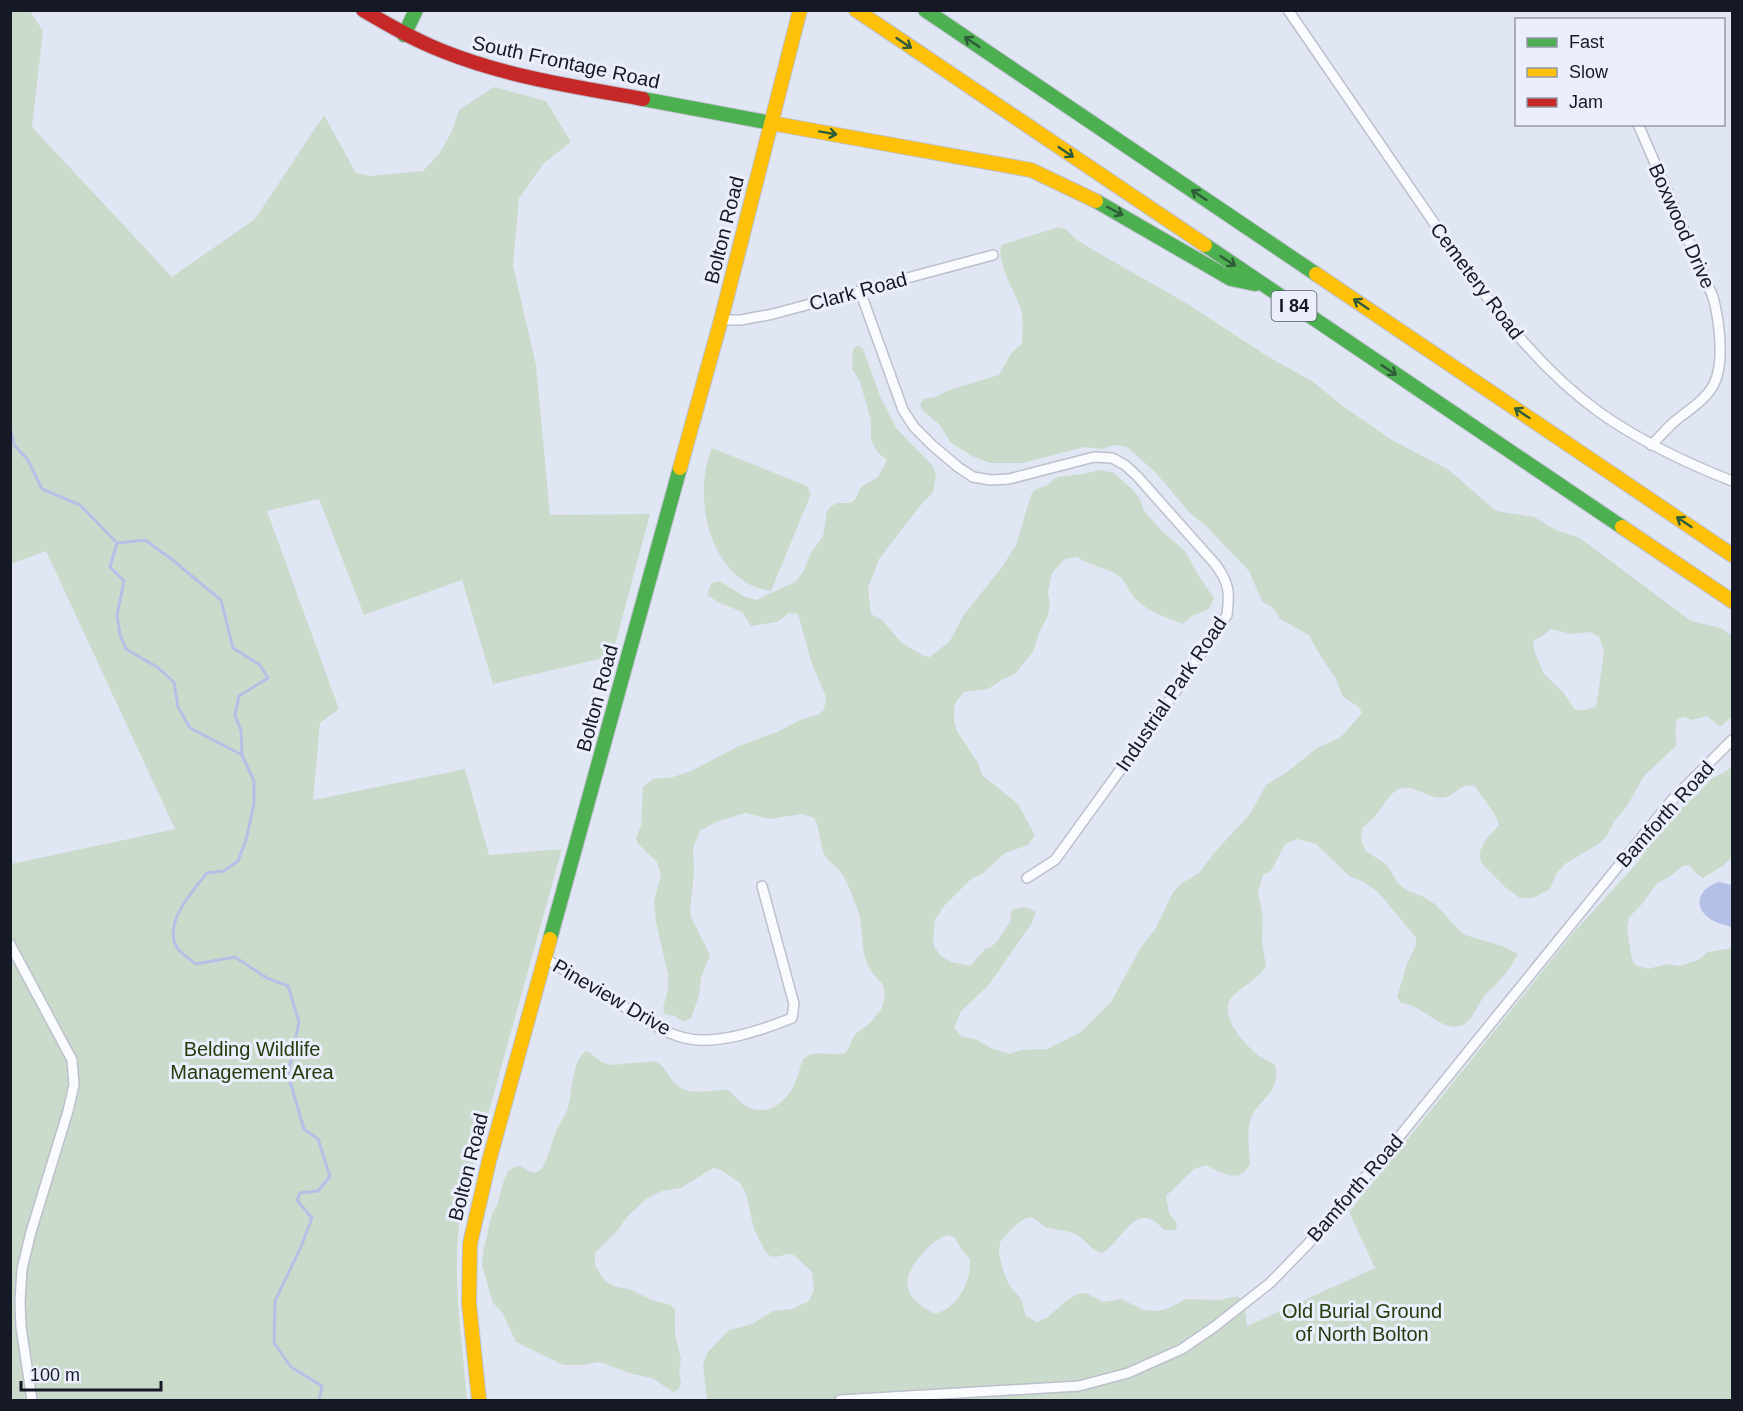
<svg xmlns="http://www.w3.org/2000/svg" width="1743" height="1411" font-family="Helvetica,sans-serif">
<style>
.green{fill:#cbdbcb;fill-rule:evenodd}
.water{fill:#b5c0e6}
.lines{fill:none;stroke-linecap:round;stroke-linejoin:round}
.stream{stroke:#b5c0e6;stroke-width:3}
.street-casing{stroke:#bcc0cc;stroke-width:12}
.fast-casing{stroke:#bcc0cc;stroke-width:16}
.slow-casing{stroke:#bcc0cc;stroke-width:16}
.jam-casing{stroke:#bcc0cc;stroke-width:16}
.street{stroke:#fafbfe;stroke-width:9}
.fast{stroke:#4caf50;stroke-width:14}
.slow{stroke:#ffc107;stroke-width:14}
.jam{stroke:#c62828;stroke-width:14}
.oneway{stroke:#2e5c38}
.labels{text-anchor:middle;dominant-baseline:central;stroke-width:6;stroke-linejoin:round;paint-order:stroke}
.shield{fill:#ebeffd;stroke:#555966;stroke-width:1.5}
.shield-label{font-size:18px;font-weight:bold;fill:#151925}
.street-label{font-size:20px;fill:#151925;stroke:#ebeffd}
.park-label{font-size:20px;fill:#243d0d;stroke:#ebeffd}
</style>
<rect width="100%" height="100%" fill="#e1e6f5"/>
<!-- green -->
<path class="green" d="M11,11H30L43,31L32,127L172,277L255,219L324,115L356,173L370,176L423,171L439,154L451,133L459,110L494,87L546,101L571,142L544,163L519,198L513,265L536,365L550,515L650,514L612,656L493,684L462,580L364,615L319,499L267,511L339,709L320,723L313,800L465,769L489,855L562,849L461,1211C451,1274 462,1338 467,1400H11V864L175,829L46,551L11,564Z
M1059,227L1065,229L1077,240L1102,255L1188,304L1267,356L1312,381L1344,407L1392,440L1449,470L1496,511L1534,517L1556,530L1580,538L1691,621L1721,628L1732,636V716L1722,726H1719L1707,716L1692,720L1683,717L1677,719C1674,729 1677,736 1676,746L1644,776L1627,806L1615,820L1606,837L1597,845L1565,864L1557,873L1550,889L1533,898H1520L1505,887L1482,864L1480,858V851L1486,839L1499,825C1497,814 1482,797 1475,786C1461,782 1457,794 1446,797C1429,802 1413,781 1397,790C1387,796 1383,807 1376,815C1372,820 1367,823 1362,828L1361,840L1366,851L1387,865L1397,882L1406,890L1424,897L1435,904L1460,931L1465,935L1502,946L1518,954C1510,970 1499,982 1486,994C1475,1006 1471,1034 1446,1025C1430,1019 1419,1005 1401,1003L1397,997L1407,964L1416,945V938L1378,892L1362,881L1349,876L1316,844L1297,839L1285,844L1271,871L1263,875L1258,893L1263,917L1262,942L1266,966C1258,979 1246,984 1235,994C1214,1012 1244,1044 1259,1056C1265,1060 1270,1061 1275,1065C1282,1093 1255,1101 1250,1121C1247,1134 1249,1151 1250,1164C1240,1185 1221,1173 1206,1165L1194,1169L1166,1196L1169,1213L1177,1224L1176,1230H1164C1136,1198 1125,1239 1102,1253C1092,1251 1088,1243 1080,1237C1069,1229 1060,1231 1049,1228C1042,1227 1039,1221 1033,1218C1022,1214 1007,1235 1000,1242L999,1254L1004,1273L1009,1285L1021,1299L1026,1316L1037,1322L1048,1317L1068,1299L1080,1293H1086L1103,1302L1121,1299L1144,1310L1157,1311L1169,1308L1186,1299L1219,1300L1238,1296L1245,1306L1247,1326L1375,1268L1349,1212L1574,932L1639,861L1649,844L1663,831L1679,810L1699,793L1711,779L1728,770L1732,765V856L1724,865L1703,878L1698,875L1689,865L1683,866L1668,878L1657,883L1642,904L1629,917L1627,929L1632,960L1636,965L1648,969L1667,964L1680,966L1698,960L1708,952L1732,948V1400H707L703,1365L707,1353L729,1330L752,1324L773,1311L792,1309L809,1301L814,1290L812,1272L794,1255L788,1254L776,1257L770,1256L765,1251L754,1229L746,1194L740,1183L719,1169L713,1168L681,1188L662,1191L646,1199L628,1216L617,1231L595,1253V1265L605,1281L616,1287L629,1289L652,1300L671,1305L675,1310V1335L681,1359L679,1371L681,1383L679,1389L673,1392L652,1378L632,1374L600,1362L582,1365H563L516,1342L502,1312L493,1303L482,1265L483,1252L492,1214L498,1203L503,1183L508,1171L514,1167L520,1166C529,1171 532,1176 542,1169C549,1156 551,1142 557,1129C560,1122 565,1116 568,1108C573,1090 571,1062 586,1051C592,1053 596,1059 602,1062C614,1067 619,1064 631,1063C640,1062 646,1063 655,1061C664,1065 667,1074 674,1082C687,1098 710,1089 728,1090C734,1095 739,1102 746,1106C770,1119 790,1099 797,1077C800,1071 800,1065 803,1059C816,1048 831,1057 846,1053L855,1034L870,1023L882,1008L885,995L882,983C854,959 868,935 856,905C852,895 847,880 840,871C835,865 828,862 824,854C819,843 821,829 814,818L802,814L770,819L745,813L716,822L700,831L693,848L694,873L690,911L691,917L710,955L701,978L699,996L691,1018L683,1022L675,1016L665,1014L663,1008L668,989V975L656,922L654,901L661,875L657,862L638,844L636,838L641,826L643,787L653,779L673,777L691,771L739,746L777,732L800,720L819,714L824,710L826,697L811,661L798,614L789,613L777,622L751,626L742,612L718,602L707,595L711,583L720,581L743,596L756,600L795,582L803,572L811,553L823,536L827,511L831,506L837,503H850L855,499L861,487L878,477L887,460L877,452L871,440V420L860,382L852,369C854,361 850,353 855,347L858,345L863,349L880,396L897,429L932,465L936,474L933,492L920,506L879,559L868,588L871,614L882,620L902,643L924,656L930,657L950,641L963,616L1002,567L1016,545L1031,495L1035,490L1047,485L1057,477L1083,474L1101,470L1114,473L1132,489L1140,499L1144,511L1161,530L1185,551L1200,578L1214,598L1209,609L1192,616L1183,624C1167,618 1144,610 1133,596C1127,588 1125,579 1116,574C1103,567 1089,565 1077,557L1065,559L1052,573L1048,592L1050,604L1048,616L1039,633L1033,652L1015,674L1003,679L988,689L964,692L956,702L954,708V720L957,731L978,763L982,775L1017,803L1035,835L1028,845L1005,853L982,874L971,879L944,906L935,920L933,942L935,948L941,956L951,962L970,966L985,949L991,947L998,940L1010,922L1012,909L1025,907L1036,912L1032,923L988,986L961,1011L954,1028L962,1037L975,1039L991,1048L1009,1054L1021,1050L1047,1049L1081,1032L1111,1002L1141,947L1156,928L1173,892L1182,883L1199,873L1214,853L1250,814L1266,785L1287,772L1317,748L1341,737L1362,713L1359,707L1343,697L1336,679L1318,652L1309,635L1280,619L1273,608L1262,601L1249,571L1205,525L1190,513L1156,473L1127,447L1114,445L1102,449L1084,447L1023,463H990L972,456L950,442L940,425L923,411L920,405L923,399L935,397L949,390L999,375L1012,352L1022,344C1022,334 1024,320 1021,310C1015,291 997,265 1001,245ZM1551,629L1571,634L1591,632L1599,637L1604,650L1603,660L1596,707L1584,710H1575L1563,692L1544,674L1535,653L1533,640L1541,637ZM949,1235L955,1238L961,1249L970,1259C971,1282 959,1307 935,1314C904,1297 898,1282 922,1254C931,1245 936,1238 949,1235Z
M712,448L807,486L811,494L771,591C710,583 691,497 712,448Z"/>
<!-- water -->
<path class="water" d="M1719,882L1732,885V927C1725,925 1715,923 1709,918C1691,904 1701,887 1719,882Z"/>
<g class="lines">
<!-- stream -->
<path class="stream" d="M10,426L14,445L28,460L42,489L80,505L117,543L110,567L124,581L117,615L120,635L126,649L157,667L174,682L178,707L190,728L242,755L254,781V804L246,840L238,861L224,871L207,873C193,891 166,919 175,944C178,952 189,959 196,964L235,957L267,978L288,986L299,1022L288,1075L304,1129L318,1139L330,1176L318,1191L300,1193L297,1200L312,1218L301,1247L275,1301L274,1343L291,1367L322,1386L319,1400
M117,543L145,540L170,558L221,600L233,648L260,665L268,678L239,696L235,715L241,731L242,755"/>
<!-- street casing -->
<g class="street-casing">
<path id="street" d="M1288,10L1465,268C1504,321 1545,373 1599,412C1640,441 1686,463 1732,481
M1638,124L1713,297C1719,319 1725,362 1714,384C1706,400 1687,411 1674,422C1666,429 1659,438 1651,445
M860,291L903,410L914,427L932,445L958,467L973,477L991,480L1009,479L1094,457L1112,458L1125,465L1137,476L1216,565C1229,583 1230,592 1227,615L1152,726L1055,860L1027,878
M721,320H741L773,314L993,255
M10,944L72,1060L74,1085L68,1111L31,1232L22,1269L20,1302L21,1327L32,1400
M544,958C571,974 597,990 623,1006C642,1018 663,1033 685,1038C717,1046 762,1030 792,1018L794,1004L762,886
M840,1400L1079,1386L1128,1373L1182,1349L1214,1327L1270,1283L1307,1245L1386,1153L1671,801L1732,740"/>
</g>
<!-- fast casing -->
<g class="fast-casing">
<path id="fast" d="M925,10L1316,274
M404,35L416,10
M643,99L771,123
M1096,201L1231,279L1255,284
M1205,245L1622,527
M550,939L680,468"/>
</g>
<!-- slow casing -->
<g class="slow-casing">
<path id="slow" d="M856,10L1205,245
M771,123L1031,170L1096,201
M1316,274L1732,555
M680,468L721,320L800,10
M1622,527L1732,601
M479,1400L469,1303L470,1244L489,1161L550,939"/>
</g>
<!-- jam casing -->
<g class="jam-casing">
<path id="jam" d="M363,10C390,26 416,41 445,52C508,77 577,87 643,99"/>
</g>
<!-- street -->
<use href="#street" class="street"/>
<!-- fast -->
<use href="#fast" class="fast"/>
<!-- slow -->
<use href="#slow" class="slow"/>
<!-- jam -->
<use href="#jam" class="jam"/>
</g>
<!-- one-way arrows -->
<defs><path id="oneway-shaft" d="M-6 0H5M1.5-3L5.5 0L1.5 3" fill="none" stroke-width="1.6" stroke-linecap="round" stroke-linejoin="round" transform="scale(1.5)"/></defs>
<g class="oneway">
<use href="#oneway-shaft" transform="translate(972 42) rotate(-146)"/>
<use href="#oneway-shaft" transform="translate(904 43) rotate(34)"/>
<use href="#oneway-shaft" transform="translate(828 133) rotate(10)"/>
<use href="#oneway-shaft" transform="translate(1066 152) rotate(34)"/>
<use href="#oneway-shaft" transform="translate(1199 195) rotate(-146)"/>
<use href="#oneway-shaft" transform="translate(1115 211) rotate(28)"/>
<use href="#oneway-shaft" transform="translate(1228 261) rotate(34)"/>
<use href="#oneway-shaft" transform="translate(1361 304) rotate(-146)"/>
<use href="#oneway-shaft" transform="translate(1389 370) rotate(34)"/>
<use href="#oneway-shaft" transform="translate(1522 413) rotate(-146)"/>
<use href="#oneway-shaft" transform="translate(1684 522) rotate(-146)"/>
</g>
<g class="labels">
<!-- shield labels -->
<rect class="shield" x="1271.5" y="291" width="45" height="30" rx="4.5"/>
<g class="shield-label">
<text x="1294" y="306">I 84</text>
</g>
<!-- street labels -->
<g class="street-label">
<text transform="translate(566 62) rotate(12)">South Frontage Road</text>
<text transform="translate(1682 226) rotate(66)">Boxwood Drive</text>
<text transform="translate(724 230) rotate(-76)">Bolton Road</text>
<text transform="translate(1477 281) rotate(53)">Cemetery Road</text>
<text transform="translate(858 291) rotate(-15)">Clark Road</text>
<text transform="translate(1171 694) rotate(-56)">Industrial Park Road</text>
<text transform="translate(597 698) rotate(-75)">Bolton Road</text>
<text transform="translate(1665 814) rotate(-48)">Bamforth Road</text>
<text transform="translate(612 997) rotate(30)">Pineview Drive</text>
<text transform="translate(468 1167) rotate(-76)">Bolton Road</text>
<text transform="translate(1355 1188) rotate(-49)">Bamforth Road</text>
</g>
<!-- park labels -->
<g class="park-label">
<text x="252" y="1049">Belding Wildlife<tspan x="252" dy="23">Management Area</tspan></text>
<text x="1362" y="1311">Old Burial Ground<tspan x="1362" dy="23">of North Bolton</tspan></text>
</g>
</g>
<!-- border -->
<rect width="1743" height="1411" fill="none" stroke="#151925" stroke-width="24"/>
<!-- legend -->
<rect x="1515" y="18" width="210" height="108" fill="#ebeffd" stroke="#9599a7" stroke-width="1.5"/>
<rect x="1527" y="38" width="30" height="9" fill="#4caf50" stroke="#9599a7" stroke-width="1.5"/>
<text x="1569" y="48" font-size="18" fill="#151925">Fast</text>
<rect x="1527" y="68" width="30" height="9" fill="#ffc107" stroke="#9599a7" stroke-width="1.5"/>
<text x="1569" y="78" font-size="18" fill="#151925">Slow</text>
<rect x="1527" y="98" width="30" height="9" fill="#c62828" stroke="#9599a7" stroke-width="1.5"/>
<text x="1569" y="108" font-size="18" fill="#151925">Jam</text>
<!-- scale -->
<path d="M21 1381v9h140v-9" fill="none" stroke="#151925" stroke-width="3"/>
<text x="30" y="1381" font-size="18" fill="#151925" stroke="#ebeffd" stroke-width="4.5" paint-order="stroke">100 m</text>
</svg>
